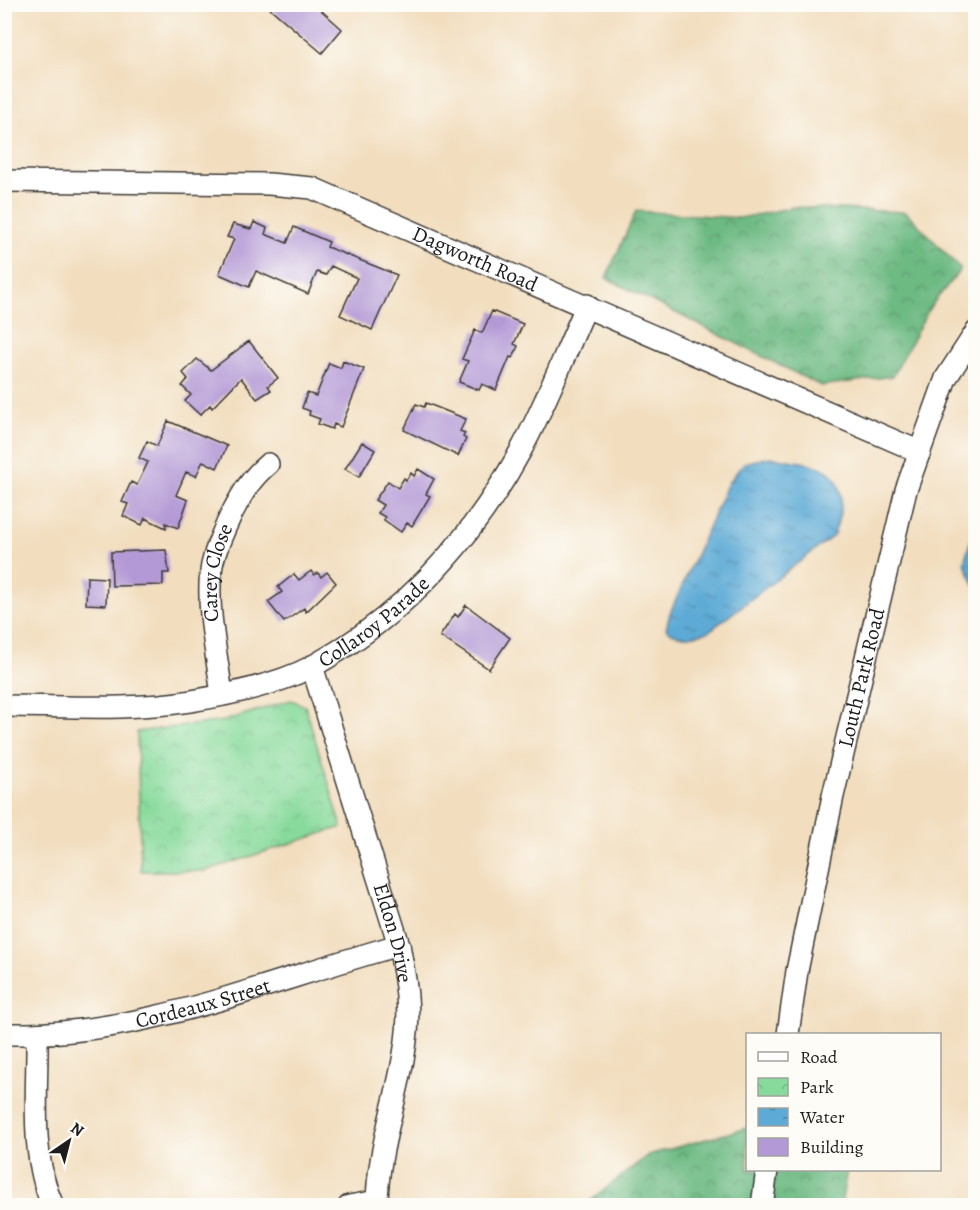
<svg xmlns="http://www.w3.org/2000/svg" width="980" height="1210" font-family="Alegreya,serif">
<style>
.forest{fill:url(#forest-crowns);stroke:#446b50;stroke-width:1.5}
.park{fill:url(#park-crowns);stroke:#527b5c;stroke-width:1.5}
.water{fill:url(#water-ripples);stroke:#3c6379;stroke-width:1.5}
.building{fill:#b399d6}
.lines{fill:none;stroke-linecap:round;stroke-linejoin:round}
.minor-casing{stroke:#3c3934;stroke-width:24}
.minor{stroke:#fff;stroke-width:21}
.labels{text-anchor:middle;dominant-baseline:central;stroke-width:6;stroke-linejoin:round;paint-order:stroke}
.street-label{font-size:21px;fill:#1c1c1c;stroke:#fdfcf7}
</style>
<defs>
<pattern id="forest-crowns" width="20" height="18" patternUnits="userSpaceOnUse" patternTransform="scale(1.5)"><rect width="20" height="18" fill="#6dba83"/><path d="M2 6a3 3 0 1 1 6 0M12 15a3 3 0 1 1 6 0" fill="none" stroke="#59966a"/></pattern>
<pattern id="park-crowns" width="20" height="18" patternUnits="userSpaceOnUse" patternTransform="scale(1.5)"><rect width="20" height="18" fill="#87da9b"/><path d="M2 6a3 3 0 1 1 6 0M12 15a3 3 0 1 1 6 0" fill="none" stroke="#74ba85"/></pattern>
<pattern id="water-ripples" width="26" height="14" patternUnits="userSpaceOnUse" patternTransform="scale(1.5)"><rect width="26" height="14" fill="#5daad6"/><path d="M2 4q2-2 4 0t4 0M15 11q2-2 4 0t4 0" fill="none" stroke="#4c8aad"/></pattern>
</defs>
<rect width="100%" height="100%" fill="#fdfcf7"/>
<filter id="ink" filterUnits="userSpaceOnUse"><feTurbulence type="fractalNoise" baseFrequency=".0167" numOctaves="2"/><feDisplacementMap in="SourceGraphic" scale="12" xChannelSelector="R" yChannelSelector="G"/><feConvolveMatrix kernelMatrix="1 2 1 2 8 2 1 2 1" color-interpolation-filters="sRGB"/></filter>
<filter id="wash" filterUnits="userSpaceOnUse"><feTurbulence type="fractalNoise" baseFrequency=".008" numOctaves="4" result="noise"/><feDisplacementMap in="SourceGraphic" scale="24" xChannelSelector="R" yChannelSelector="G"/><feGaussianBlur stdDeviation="1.35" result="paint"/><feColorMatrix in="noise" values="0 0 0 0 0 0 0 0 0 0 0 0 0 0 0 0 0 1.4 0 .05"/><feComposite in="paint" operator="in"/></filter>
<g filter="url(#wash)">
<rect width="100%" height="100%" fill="#f2debf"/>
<!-- forest -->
<path class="forest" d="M794,207L906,212L961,269L930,307L893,376L821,386L606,278L636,211L741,218Z
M747,1128L748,1170H847L841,1205L584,1206L648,1155Z"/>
<!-- park -->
<path class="park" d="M291,700L305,706L342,827L205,871H141L137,732L224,721Z"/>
<!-- water -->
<path class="water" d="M770,457C786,460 807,461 822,468C849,480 842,514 833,536L708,632C692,636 680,640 666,629L670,613L728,483L744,463Z
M975,526V587L964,562Z"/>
<g id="blocks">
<!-- building -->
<path class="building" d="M265,4H314L342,29L322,53Z
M254,222L267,228L265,234L287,243L294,227L329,242L327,247L397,275L372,330L340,315L357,278L331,266L326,275L317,272L308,294L256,271L249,287L219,274L234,239L227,237L233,224L251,229Z
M492,311L523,324L514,344L518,346L513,358L510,357L496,390L482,384L479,390L459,382L468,361L462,359L475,330L482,333Z
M249,341L278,378L268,386L271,390L257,399L241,378L212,408L210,405L200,415L185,401L191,395L182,386L188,379L183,373L197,359L211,370Z
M343,361L364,369L341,427L334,424L332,429L318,424L320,419L309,415L310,411L302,408L307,393L316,396L329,363L341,368Z
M426,403L466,419L460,431L465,433L463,437L466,439L458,456L404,430L416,404L424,407Z
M168,421L227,446L217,468L203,461L196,476L186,472L176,495L188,500L178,528L166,523V528L145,518L142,525L123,516L128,504L122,502L131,482L137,485L148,462L139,458L147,441L157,446Z
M362,442L375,450L359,477L345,469Z
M418,469L434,479L426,494L430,496L412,526L407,523L401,532L384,520L385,517L378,513L383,505L375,500L388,481L398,488L404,478L406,480L411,473L414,476Z
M166,550L169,573H163V585L112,586L111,552Z
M311,571L314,575L318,573L321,577L327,572L336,583L306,612L304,608L284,622L268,602L282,592L278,587L294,574L299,580Z
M87,577L107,578L106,605L86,604Z
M466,605L510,638L489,669L440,636L455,614L458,617Z"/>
</g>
</g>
<g filter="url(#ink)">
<use href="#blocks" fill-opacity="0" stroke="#3c3934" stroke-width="1.5"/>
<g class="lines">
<!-- minor casing -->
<g class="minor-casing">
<g id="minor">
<path id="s1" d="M4,181L269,184L312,188L920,452"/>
<path id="s2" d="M312,666L399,945C405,977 411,1008 406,1041C399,1097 377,1148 377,1206"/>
<path id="s3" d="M222,695C217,655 205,603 212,565C216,546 224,530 232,513C242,494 251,478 268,464"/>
<path id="s4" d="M4,706C66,706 129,711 191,701C228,695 279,684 313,666C403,616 472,540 521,450C546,404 565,353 587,305"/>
<path id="s5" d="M4,1034C144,1037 267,981 399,945"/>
<path id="s6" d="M788,1034L797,971L833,796L906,490L946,378L976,332"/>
<path d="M37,1035C38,1090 29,1154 53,1206"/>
<path d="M349,1206L377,1201"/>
<path d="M762,1206L767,1170"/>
</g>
</g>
<!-- minor -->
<use href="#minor" class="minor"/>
</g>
</g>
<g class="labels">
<!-- street labels -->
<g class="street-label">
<text stroke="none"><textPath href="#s1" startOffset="486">Dagworth Road</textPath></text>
<text stroke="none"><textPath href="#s3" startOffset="124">Carey Close</textPath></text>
<text stroke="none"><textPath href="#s4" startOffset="390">Collaroy Parade</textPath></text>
<text stroke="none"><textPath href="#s6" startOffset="364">Louth Park Road</textPath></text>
<text stroke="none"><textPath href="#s2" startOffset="279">Eldon Drive</textPath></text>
<text stroke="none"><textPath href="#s5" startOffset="202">Cordeaux Street</textPath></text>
</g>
</g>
<!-- margin -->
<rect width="980" height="1210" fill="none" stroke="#fdfcf7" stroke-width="24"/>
<!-- legend -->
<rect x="746" y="1033" width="195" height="138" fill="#fdfcf7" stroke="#a3a29f" stroke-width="1.5"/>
<rect x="758" y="1052" width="30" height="9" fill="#ffffff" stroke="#a3a29f" stroke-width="1.5"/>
<text x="800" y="1063" font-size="18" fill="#1c1c1c">Road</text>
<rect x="758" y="1078" width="30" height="18" fill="url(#park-crowns)" stroke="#a3a29f" stroke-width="1.5"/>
<text x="800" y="1093" font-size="18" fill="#1c1c1c">Park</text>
<rect x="758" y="1108" width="30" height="18" fill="url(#water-ripples)" stroke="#a3a29f" stroke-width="1.5"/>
<text x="800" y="1123" font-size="18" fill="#1c1c1c">Water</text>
<rect x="758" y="1138" width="30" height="18" fill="#b399d6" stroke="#a3a29f" stroke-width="1.5"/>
<text x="800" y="1153" font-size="18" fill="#1c1c1c">Building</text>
<!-- north arrow -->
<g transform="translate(69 1141) rotate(35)" stroke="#fdfcf7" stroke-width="4.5" paint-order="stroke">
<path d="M0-4.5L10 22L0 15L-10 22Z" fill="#1c1c1c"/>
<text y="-9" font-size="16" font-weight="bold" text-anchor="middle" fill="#1c1c1c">N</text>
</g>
</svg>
